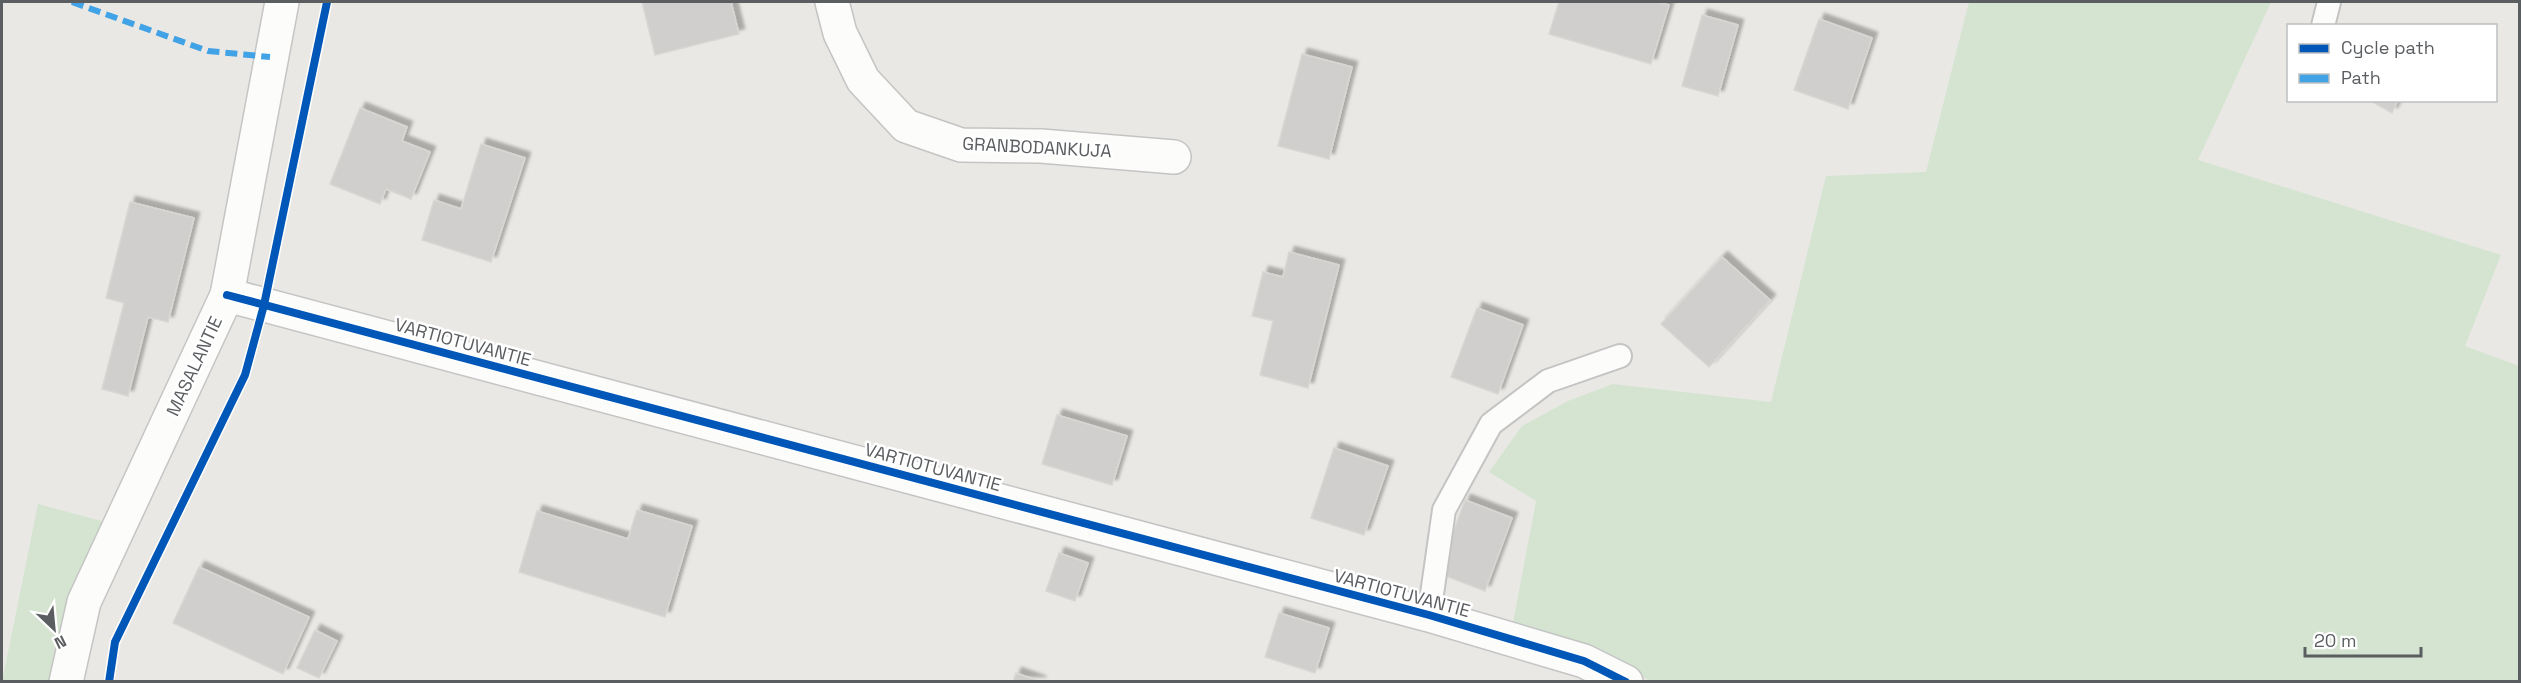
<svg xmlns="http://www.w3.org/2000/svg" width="2521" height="683" font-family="'Space Grotesk',sans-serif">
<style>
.green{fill:#d4e4d1}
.building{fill:#d0cfcd;stroke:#d8d7d4;stroke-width:1.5;filter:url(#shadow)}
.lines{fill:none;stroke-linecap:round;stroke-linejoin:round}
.lane-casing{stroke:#c4c4c4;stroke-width:26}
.street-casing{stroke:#c4c4c4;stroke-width:36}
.secondary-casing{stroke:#c5c5c5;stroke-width:36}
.lane{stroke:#fcfcfb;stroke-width:22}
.street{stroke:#fcfcfb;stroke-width:33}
.secondary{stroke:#fcfcfb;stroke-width:33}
.quiet{stroke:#42a2e6;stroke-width:6;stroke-dasharray:12 6;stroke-linecap:butt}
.cycleway-casing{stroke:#fff;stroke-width:11}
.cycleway{stroke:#0057b8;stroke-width:8}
.labels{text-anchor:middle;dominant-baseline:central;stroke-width:5;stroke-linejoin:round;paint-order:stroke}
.street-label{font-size:18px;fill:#5b5e61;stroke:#fff}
</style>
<defs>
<filter id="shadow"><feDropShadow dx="5.5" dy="-5.5" stdDeviation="1.5" flood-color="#0004"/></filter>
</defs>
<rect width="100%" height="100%" fill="#e9e8e4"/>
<!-- green -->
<path class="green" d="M1969,2H2271L2198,160L2501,255L2465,346L2519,366V681H1651L1586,648L1512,628L1536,501L1489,472L1522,426L1568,401L1613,384L1771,402L1826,176L1926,172Z
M38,504L120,526L66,681L2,682Z"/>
<!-- building -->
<path class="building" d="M642,2H731L739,34L655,55Z
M1559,2H1658L1669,5L1651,64L1549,34Z
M1702,15L1738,25L1718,96L1682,86Z
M1819,19L1872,38L1848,109L1794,90Z
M1302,54L1352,67L1329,159L1278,146Z
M2369,100H2398L2392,113Z
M360,108L407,127L402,141L430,152L411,199L386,189L380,204L330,184Z
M481,144L525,158L491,262L422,240L434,200L461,209Z
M130,202L194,218L168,322L148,317L128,396L102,389L124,303L106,298Z
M1289,252L1339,265L1308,388L1260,375L1273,321L1252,316L1263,272L1283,277Z
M1722,257L1770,300L1709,367L1661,324Z
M1477,308L1523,325L1498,394L1451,377Z
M1057,415L1127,436L1112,485L1042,464Z
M1334,448L1388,466L1364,535L1311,518Z
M1465,500L1512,518L1485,591L1438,573Z
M637,510L692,526L665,617L519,572L537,511L628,539Z
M1059,553L1088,563L1075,601L1046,591Z
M199,567L309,617L283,674L173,623Z
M1279,613L1329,628L1315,673L1265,657Z
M315,630L337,641L319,678L297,668Z
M1016,673L1041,682H1013Z"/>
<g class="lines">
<!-- lane casing -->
<g class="lane-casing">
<path id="lane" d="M2323,26L2329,2
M1429,615L1444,510L1491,424L1548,381L1620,356"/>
</g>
<!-- street casing -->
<g class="street-casing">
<path id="street" d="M832,2L840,33L863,80L906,126L961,145L1041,146L1174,157
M227,295L1429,615L1584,661L1626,682"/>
</g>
<!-- secondary casing -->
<g class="secondary-casing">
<path id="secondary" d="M66,682L84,602L227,295L282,2"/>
</g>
<!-- lane -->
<use href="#lane" class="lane"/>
<!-- street -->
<use href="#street" class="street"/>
<!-- secondary -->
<use href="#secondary" class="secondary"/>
<!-- quiet -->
<path class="quiet" d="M72,2L208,51L270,57"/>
<!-- cycleway casing -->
<g class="cycleway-casing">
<path id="cycleway" d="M227,295L1429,615L1584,661L1626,682
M109,682L115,642L245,375L264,305L327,2"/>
</g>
<!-- cycleway -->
<use href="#cycleway" class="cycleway"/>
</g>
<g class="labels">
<!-- street labels -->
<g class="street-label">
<text transform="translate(1037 147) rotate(3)">GRANBODANKUJA</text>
<text transform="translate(463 342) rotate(15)">VARTIOTUVANTIE</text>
<text transform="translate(194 366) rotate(-65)">MASALANTIE</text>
<text transform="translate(933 467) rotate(15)">VARTIOTUVANTIE</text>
<text transform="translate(1402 593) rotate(15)">VARTIOTUVANTIE</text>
</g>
</g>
<!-- border -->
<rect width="2521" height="683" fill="none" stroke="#5b5e61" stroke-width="6"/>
<!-- legend -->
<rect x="2287" y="24" width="210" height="78" fill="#ffffff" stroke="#bdbfc0" stroke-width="1.5"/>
<rect x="2299" y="44" width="30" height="9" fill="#0057b8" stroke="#bdbfc0" stroke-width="1.5"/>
<text x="2341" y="54" font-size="18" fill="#5b5e61">Cycle path</text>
<rect x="2299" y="74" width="30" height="9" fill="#42a2e6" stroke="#bdbfc0" stroke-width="1.5"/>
<text x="2341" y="84" font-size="18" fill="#5b5e61">Path</text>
<!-- north arrow -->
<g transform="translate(54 629) rotate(154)" stroke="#ffffff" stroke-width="4.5" paint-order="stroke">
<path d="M0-4.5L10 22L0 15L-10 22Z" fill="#5b5e61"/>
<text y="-9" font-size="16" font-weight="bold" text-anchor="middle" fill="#5b5e61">N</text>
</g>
<!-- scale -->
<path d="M2305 647v9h116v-9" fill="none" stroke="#5b5e61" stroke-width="3"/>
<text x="2314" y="647" font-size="18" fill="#5b5e61" stroke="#ffffff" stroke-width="4.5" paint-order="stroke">20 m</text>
</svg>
